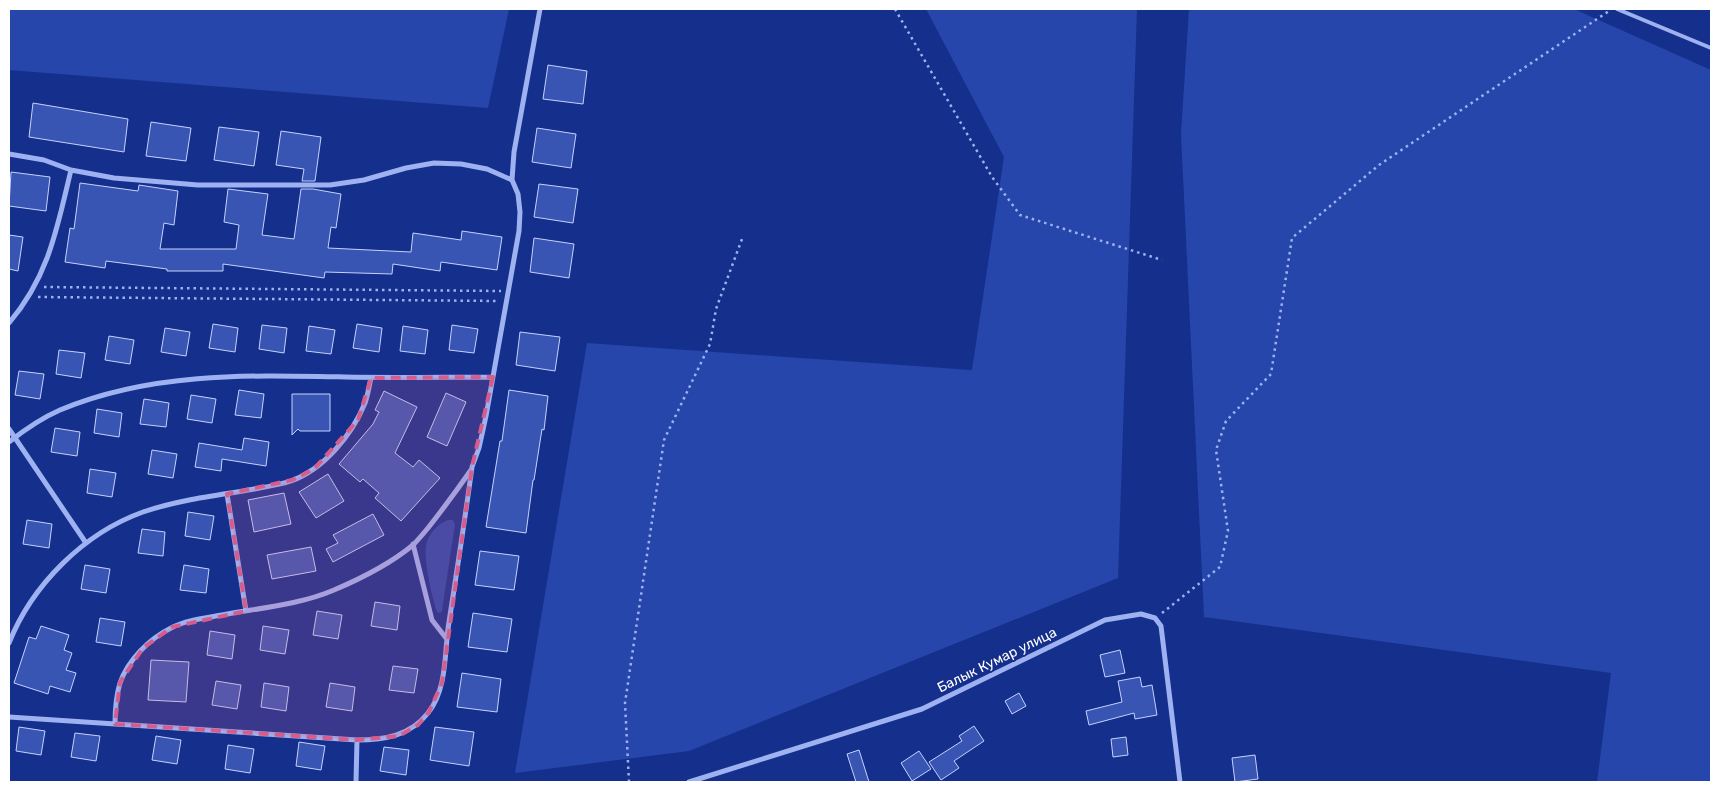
<svg xmlns="http://www.w3.org/2000/svg" width="1720" height="791" font-family="Rubik,sans-serif">
<style>
.green{fill:#2746ab}
.building{fill:#3955b3;stroke:#c5d2fb}
.lines{fill:none;stroke-linecap:round;stroke-linejoin:round}
.path{stroke:#9eb1f0;stroke-width:2.5;stroke-dasharray:2.5 4;stroke-linecap:butt}
.lane{stroke:#9eb1f0;stroke-width:4}
.street{stroke:#9eb1f0;stroke-width:5}
.marked{fill:#d45d8c;fill-opacity:0.2;stroke:#d45d8c;stroke-width:4;stroke-dasharray:10 6;stroke-linejoin:round}
.labels{text-anchor:middle;dominant-baseline:central;stroke-width:4;stroke-linejoin:round;paint-order:stroke}
.street-label{font-size:14px;fill:#fff;stroke:#152f8c}
</style>
<rect width="100%" height="100%" fill="#152f8c"/>
<!-- green -->
<path class="green" d="M9,9H509L488,108L9,70Z
M926,9H1137L1118,578L689,751L515,773L587,343L972,370L1004,157Z
M1189,9H1574L1711,70V782H1597L1611,673L1204,617L1181,134Z
M448,520H453L455,524L442,611L440,613L437,612C432,598 422,555 427,542C430,532 439,523 448,520Z"/>
<!-- building -->
<path class="building" d="M548,65L587,71L583,104L543,99Z
M33,103L128,119L124,152L29,137Z
M151,122L191,128L186,161L146,156Z
M219,127L259,132L254,166L214,160Z
M537,128L576,134L571,168L532,162Z
M281,131L321,137L315,181H302L304,169L276,165Z
M11,172L50,177L46,211L9,206Z
M80,183L138,191L139,185L178,191L174,225L164,223L160,249H236L239,225L224,222L228,189L268,194L262,235L294,239L301,189H313L341,194L336,228L331,227L328,248L411,252L413,233L461,240L462,231L502,237L497,270L441,262L440,271L393,264L392,274L325,272L324,278L223,264V271H167V269L106,261L105,268L65,262L70,228L74,229Z
M539,184L578,189L573,223L534,217Z
M9,235L23,237L18,271L9,269Z
M534,238L574,244L569,278L530,272Z
M213,324L238,328L235,352L209,348Z
M357,324L382,328L379,352L353,348Z
M262,325L287,328L284,353L259,349Z
M452,325L478,329L474,353L449,350Z
M309,326L335,330L331,354L306,351Z
M403,326L428,330L425,354L400,351Z
M165,328L190,332L186,356L161,352Z
M520,332L560,337L555,371L516,365Z
M109,336L134,340L130,364L105,360Z
M59,350L85,353L81,378L56,374Z
M19,371L44,374L40,399L15,395Z
M239,390L264,394L261,418L235,415Z
M509,390L548,396L544,430L542,429L534,480H533L526,533L486,527L500,441H502Z
M384,391L417,407L395,453L413,467L419,460L440,478L401,521L375,498L379,493L363,479L360,482L339,464L373,424L379,412L375,410Z
M446,393L466,402L447,446L427,437Z
M292,394H330V431H300L298,429L292,435Z
M191,395L216,399L212,423L187,419Z
M144,399L169,403L166,427L140,424Z
M97,409L122,413L119,437L94,433Z
M55,428L80,432L77,456L51,452Z
M244,438L269,442L266,466L222,459L221,471L195,467L199,443L242,450Z
M152,450L177,454L173,478L148,474Z
M90,469L116,473L112,497L87,493Z
M328,474L344,501L316,518L299,492Z
M284,493L291,524L254,532L248,500Z
M188,512L214,516L210,540L185,536Z
M373,514L384,535L333,562L326,549L338,543L333,535Z
M27,520L52,524L49,548L23,544Z
M142,529L165,532L163,556L138,553Z
M311,547L316,571L272,579L267,555Z
M480,551L519,556L514,590L475,585Z
M85,565L110,569L106,593L81,589Z
M184,565L209,569L206,593L180,590Z
M375,602L400,606L397,630L371,626Z
M317,611L342,615L338,639L313,635Z
M473,613L512,619L507,652L468,647Z
M100,618L125,622L121,646L96,642Z
M41,626L69,635L64,650L72,653L66,670L76,673L70,692L50,686L48,694L14,683L29,637L36,639Z
M263,626L289,630L285,654L260,650Z
M210,631L235,635L232,659L207,655Z
M1120,650L1125,673L1105,677L1100,655Z
M151,660L189,662L186,702L148,700Z
M393,666L418,669L414,693L389,690Z
M462,673L501,679L497,712L457,707Z
M1140,677L1142,687L1152,685L1157,715L1135,719L1134,713L1089,725L1086,711L1122,702L1118,681Z
M216,681L241,685L237,709L212,705Z
M264,683L289,687L286,711L261,707Z
M330,683L355,687L352,711L326,707Z
M1019,693L1026,706L1012,714L1005,701Z
M974,726L984,741L954,761L959,768L941,780L929,762L962,741L959,736Z
M19,727L45,731L41,755L16,751Z
M435,727L474,732L469,766L430,760Z
M75,733L100,736L96,761L71,757Z
M156,736L181,740L177,764L152,760Z
M1126,737L1128,755L1113,757L1111,739Z
M299,742L325,746L321,770L296,766Z
M228,745L254,749L250,773L225,769Z
M384,747L409,750L406,775L380,771Z
M859,750L869,782H856L847,754Z
M919,751L931,769L912,781L901,763Z
M1255,755L1258,779L1235,782L1232,758Z"/>
<g class="lines">
<!-- path -->
<path class="path" d="M895,9L992,177L1020,215L1162,260
M44,287L501,291
M38,297L498,301
M1162,613L1220,567L1228,531L1216,450L1226,421L1271,374L1292,238L1379,165L1609,11
M629,782L625,703L664,440L710,344L716,309L742,239"/>
<!-- lane -->
<path class="lane" d="M1617,9L1711,48"/>
<!-- street -->
<path class="street" d="M9,154L44,160L71,170L114,178L198,185H330L364,180L406,168L434,163L461,164L487,169L512,180
M9,323C49,276 57,228 71,170
M9,429L86,543
M9,442C23,431 44,417 60,410C151,372 249,375 345,377C394,378 444,377 493,377
M227,494L246,611
M413,544L432,620L446,638
M9,643C32,585 84,533 143,512C175,501 210,496 243,491C259,488 276,486 291,481C324,469 352,435 365,403C368,395 369,386 371,378
M9,717L357,740C384,740 410,736 428,713C448,688 444,651 449,622C457,570 465,519 472,467L479,448L486,416L519,231L520,212L518,194L512,180L514,152L540,9
M115,724C115,711 116,696 120,683C128,660 149,639 171,628C186,620 205,618 222,615C259,608 299,605 334,590C360,579 390,564 413,545C418,540 423,534 428,528C443,509 457,490 471,470
M356,782L357,740
M689,782L922,709L1105,620L1141,614L1155,618L1161,626L1180,782"/>
</g>
<!-- marked area -->
<path class="marked" d="M493,377L472,467L442,683L429,712L418,725L399,736L357,740L115,724L120,682L143,648L172,627L246,611L227,494L292,480L314,469L358,420L371,378Z"/>
<g class="labels">
<!-- street labels -->
<g class="street-label">
<text transform="translate(997 660) rotate(-26)">Балык Кумар улица</text>
</g>
</g>
<!-- border -->
<rect width="1720" height="791" fill="none" stroke="#ffffff" stroke-width="20"/>
</svg>
